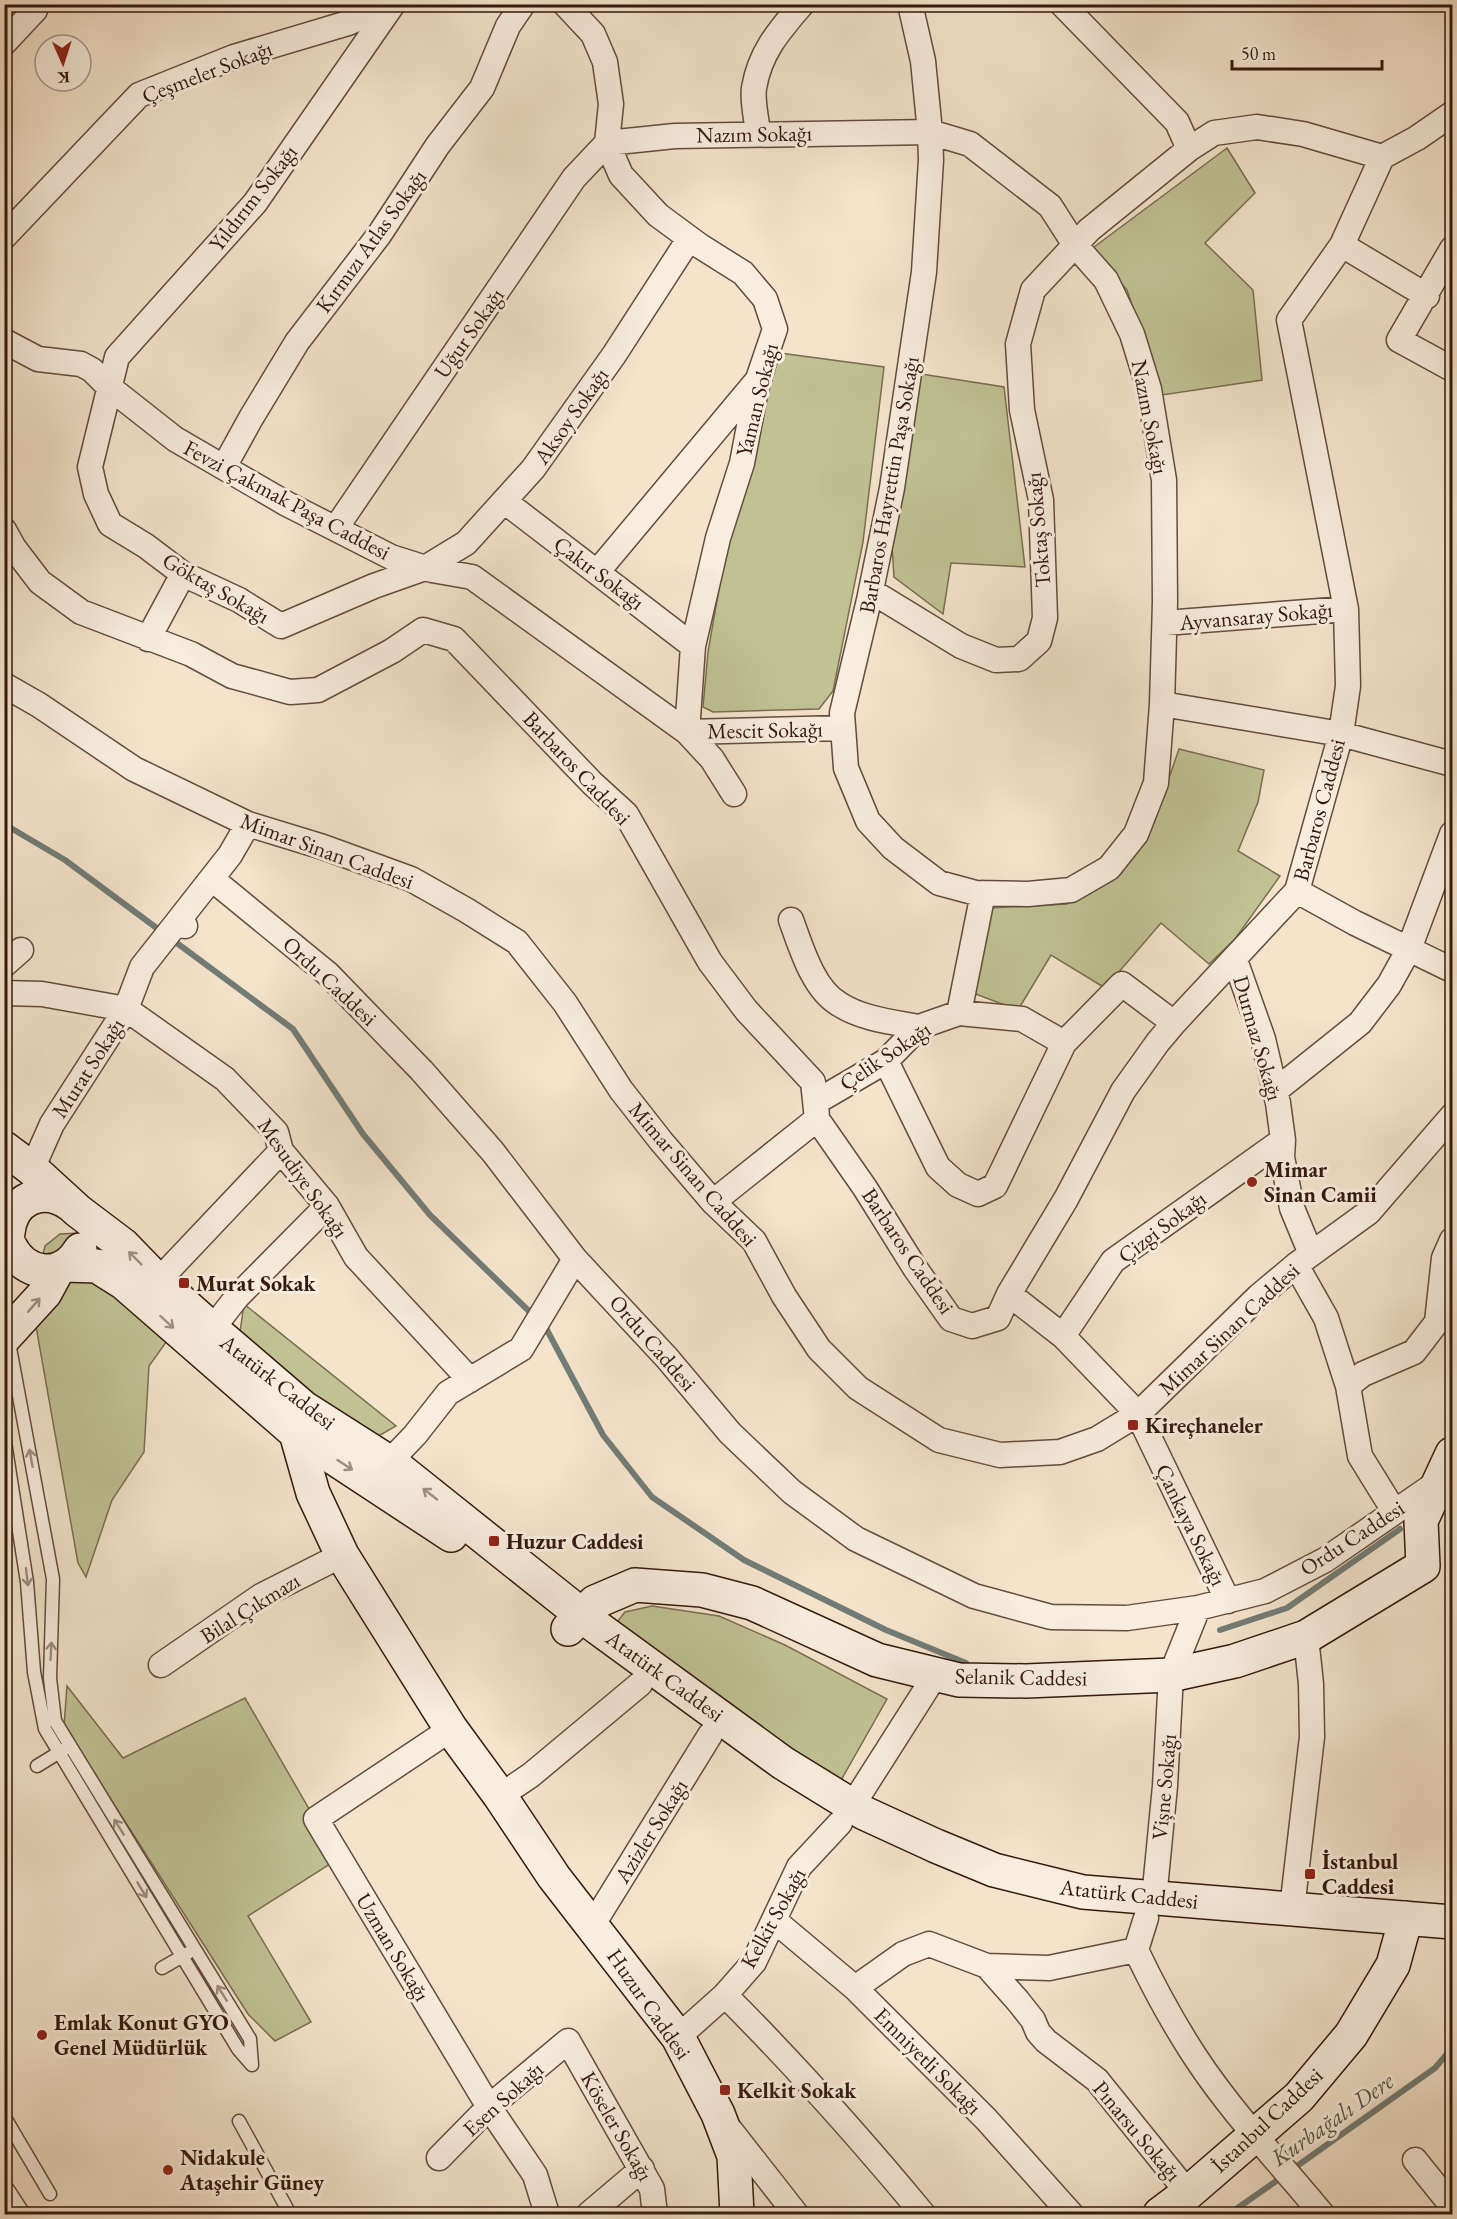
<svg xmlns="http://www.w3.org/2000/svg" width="1457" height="2219" font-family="'EB Garamond',serif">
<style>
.green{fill:#c0c294;stroke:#7a6e50;stroke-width:1.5}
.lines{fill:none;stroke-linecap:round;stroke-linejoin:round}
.stream{stroke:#727c76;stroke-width:6}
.lane-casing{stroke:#634c3d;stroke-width:15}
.street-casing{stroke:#634c3d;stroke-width:27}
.secondary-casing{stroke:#33190d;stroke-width:36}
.lane{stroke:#f8edde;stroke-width:12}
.street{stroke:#f8edde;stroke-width:24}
.secondary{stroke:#f8edde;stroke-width:33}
.oneway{stroke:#9f8e80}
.poi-dot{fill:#8f2418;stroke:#f8edde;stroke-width:2}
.labels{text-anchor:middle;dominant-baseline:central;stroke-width:6;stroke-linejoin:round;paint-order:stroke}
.street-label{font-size:22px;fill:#33190d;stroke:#f8edde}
.poi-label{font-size:22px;font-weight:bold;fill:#33190d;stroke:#f8edde;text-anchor:start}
.water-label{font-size:24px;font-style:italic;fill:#58534a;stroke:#f8edde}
</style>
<rect width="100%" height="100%" fill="#f4e4cc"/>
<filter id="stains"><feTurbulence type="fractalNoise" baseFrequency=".00333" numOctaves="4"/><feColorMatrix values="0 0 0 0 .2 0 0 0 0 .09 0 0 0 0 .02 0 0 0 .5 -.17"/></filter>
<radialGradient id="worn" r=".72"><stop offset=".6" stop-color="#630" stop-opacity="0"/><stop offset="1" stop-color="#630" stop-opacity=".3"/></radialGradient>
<!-- green -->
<path class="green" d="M1227,148L1255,193L1205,243L1253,290L1262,380L1162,395L1127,290L1090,250Z
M780,353L884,367L863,542L833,691L819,709L713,712L703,707L708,652L730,525Z
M915,373L1004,387L1025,567L951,563L943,614L894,577L892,545Z
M1179,749L1264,770L1258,802L1238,851L1280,876L1235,939L1209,964L1161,923L1105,988L1051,955L1018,1010L973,993L991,908L1067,904L1121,874L1154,822Z
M79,1233L174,1331L149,1366L144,1452L112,1500L86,1577L78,1563L32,1304L45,1246L60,1234Z
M244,1304L396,1426L368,1442L239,1339Z
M652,1606L719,1616L785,1645L887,1699L840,1782L613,1627L625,1612Z
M67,1686L123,1758L245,1698L338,1859L248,1916L311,2022L275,2041L248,2014L64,1726Z"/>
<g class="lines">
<!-- stream -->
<path class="stream" d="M4,824L65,860L162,932
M170,938L293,1029L363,1134L430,1215L535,1317
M542,1324L547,1330L603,1435L652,1497L744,1560L886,1630L966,1663
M1220,1630L1287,1608L1400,1529
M1290,2171L1435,2068L1452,2048
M1229,2214L1282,2177"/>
<!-- lane casing -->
<g class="lane-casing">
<path id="lane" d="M8,1337L53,1579L50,1678L55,1721L250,2039L252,2065
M4,1436L27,1582L34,1672L45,1729L238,2049L252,2065
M37,1766L63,1750
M162,1968L188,1953
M4,2116L50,2194
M239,2121L290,2214"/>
</g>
<!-- street casing -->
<g class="street-casing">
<path id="street" d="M393,4L255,203L117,357L90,467L96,494L110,524L146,546L183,574L239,600L281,626L374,586L425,568L466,543L533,469L614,355L689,239
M565,4L593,34L605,62L611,104L607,143L621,175L658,215L700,246L743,273L765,299L775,329L758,379L742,463L718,538L693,646L687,732L843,728
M1062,4L1177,122L1189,149
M4,43L35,10L37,4
M758,134C757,120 752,102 754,88C760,52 779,31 802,4
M4,237L139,95L234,57L348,23L389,4
M1342,245L1427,296
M1452,249L1399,340L1452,369
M4,341L38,359L81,364L92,370L109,387L175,439L287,504L391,557L432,570L472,577L687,732L712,759L734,794
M224,467L251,418L297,342L379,235L438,145L482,88L508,26L523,4
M504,501L693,646
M336,528L574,178L607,143L675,136L930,132L970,144L1050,206L1075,245L1106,280L1132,334L1149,389L1164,480L1165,602L1162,704L1156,783L1136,834L1109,868L1071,890L1028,894L976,893L939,883L893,848L868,821L846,768L842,713L869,600L892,488L924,272L931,160L930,132L923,61L910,4
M4,530L14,548L40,582L81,612L191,654L232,676L290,692L318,690L392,651L423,630L454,639L592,783L626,814L710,962L746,1010L813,1082L817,1119L865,1188L915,1268L951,1319L972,1326L998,1318L1009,1294L1066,1199L1123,1091L1158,1042L1174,1023L1297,891L1341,734L1348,686L1346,609L1289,320L1342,245L1382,157L1417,138L1452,114
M598,571L756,382
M871,591L961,646L996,660L1019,659L1039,641L1045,618L1041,500L1022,410L1018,344L1033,290L1089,230L1189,149L1214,133L1257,127L1303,134L1382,157
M1165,623L1346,609
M148,639L183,574
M4,685L39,705L134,769L248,824L323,847L411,879L466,910L517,942L565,1003L621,1090L661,1141L713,1202L754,1241L784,1296L819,1349L858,1388L939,1440L1000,1455L1060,1452L1097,1439L1138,1414L1259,1296L1296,1265L1369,1212L1452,1116
M1162,704L1341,734L1452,764
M212,879L328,974L422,1071L493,1152L575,1259L667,1358L730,1433L792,1492L856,1539L974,1596L1051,1617L1127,1618L1198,1608L1265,1591L1325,1560L1438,1482
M1297,891L1355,923L1452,970
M791,920C801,947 813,989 839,1004C862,1019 893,1022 919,1027
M185,926L179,920L230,855L248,824
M1235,960L1263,1039L1278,1103L1283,1140L1282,1157L1292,1208L1311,1254
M4,965L21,950
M4,993L42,994L126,1009L225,1079L276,1132L281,1151L327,1206L356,1257L470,1380
M959,1013L983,893
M886,1061L938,1167L958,1185L978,1194L995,1186L1064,1043L1122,984L1174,1023
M1275,1091L1360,1023L1389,985L1409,949L1452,834
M32,1169L52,1124L126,1009L142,967L179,920
M713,1202L817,1119L816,1102L886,1061L919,1027L959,1013L1022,1019L1064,1043
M1296,1265L1326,1318L1348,1386L1360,1456L1394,1511
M158,1281L281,1151
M1009,1294L1063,1336L1138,1414L1228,1601
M212,1329L237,1297L327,1206
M1063,1336L1113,1261L1283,1140
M1348,1386L1363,1374L1414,1352L1437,1322L1444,1258L1452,1240
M389,1462L415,1435L448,1393L521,1349L575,1259
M161,1665L261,1596L342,1555
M451,1729L316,1819L489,2107L535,2175L547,2214
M500,1796L531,1775L640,1684
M852,1806L936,1674
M1154,1899L1165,1786L1171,1675L1198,1608
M1292,1909L1312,1737L1311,1684L1306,1637
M1146,1918L1136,1950C1154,1988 1173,2023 1196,2058C1233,2114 1280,2163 1322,2214
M774,1920L855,1988L986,2119L1071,2214
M592,1926L710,1735
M987,1966L1018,2001L1033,2020L1038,2032L1046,2041L1097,2080L1188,2193
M855,1988L903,1954L929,1944L987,1966L1049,1968L1136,1950
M725,1995C795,2065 860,2138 923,2214
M678,2037L725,1995L754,1962L799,1867L840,1823
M731,2131L796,2214
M439,2158L489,2107L568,2041L652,2189L655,2214
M1415,2160L1452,2206
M4,2194L17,2214
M589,2214L642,2169"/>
</g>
<!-- secondary casing -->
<g class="secondary-casing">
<path id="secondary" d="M4,1148L32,1169L78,1211L123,1245L158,1281L212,1329L304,1408L395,1466L598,1628L783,1763L864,1813L936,1846L994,1870L1083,1892L1452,1922
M8,1233C11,1199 42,1185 70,1204
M10,1246C25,1276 62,1281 80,1250
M66,1265L97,1266L124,1283L296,1433L451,1535
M4,1338L45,1293L58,1269
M299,1424L296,1433L313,1493L342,1555L451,1729L500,1796L554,1877L678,2037L718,2114L734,2156L737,2214
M568,1629L595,1602L635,1585L702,1590L752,1603L877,1660L959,1680L1026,1681L1171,1675L1235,1661L1306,1637L1423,1566L1421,1521L1452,1454
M1160,2214L1188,2193L1299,2097L1351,2035L1393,1965L1406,1918"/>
</g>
<!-- lane -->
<use href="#lane" class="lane"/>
<!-- street -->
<use href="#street" class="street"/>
<!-- secondary -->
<use href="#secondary" class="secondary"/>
</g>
<!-- one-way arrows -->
<defs><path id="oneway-shaft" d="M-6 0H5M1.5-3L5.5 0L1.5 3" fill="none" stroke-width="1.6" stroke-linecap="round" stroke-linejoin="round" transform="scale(1.5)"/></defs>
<g class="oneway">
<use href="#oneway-shaft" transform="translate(135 1258) rotate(-135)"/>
<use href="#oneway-shaft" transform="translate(34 1305) rotate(-49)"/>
<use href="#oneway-shaft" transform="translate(167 1322) rotate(42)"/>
<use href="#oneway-shaft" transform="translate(31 1458) rotate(-100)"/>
<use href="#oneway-shaft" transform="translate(345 1465) rotate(33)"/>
<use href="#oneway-shaft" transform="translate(430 1494) rotate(-142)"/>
<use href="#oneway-shaft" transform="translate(27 1577) rotate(83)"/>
<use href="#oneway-shaft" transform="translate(51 1651) rotate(-87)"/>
<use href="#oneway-shaft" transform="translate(119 1827) rotate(-122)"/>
<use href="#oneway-shaft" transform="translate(142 1890) rotate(59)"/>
<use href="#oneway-shaft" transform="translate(222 1993) rotate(-122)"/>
</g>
<!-- markers -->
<g class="poi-dot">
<circle cx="1252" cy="1182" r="6"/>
<rect x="178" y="1277" width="12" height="12" rx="3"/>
<rect x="1127" y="1419" width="12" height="12" rx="3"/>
<rect x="488" y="1535" width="12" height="12" rx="3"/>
<rect x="1304" y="1868" width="12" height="12" rx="3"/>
<circle cx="42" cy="2035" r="6"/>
<rect x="719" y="2084" width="12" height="12" rx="3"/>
<circle cx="168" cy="2170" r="6"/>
</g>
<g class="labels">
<!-- street labels -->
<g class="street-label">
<text transform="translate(207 72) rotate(-21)">Çeşmeler Sokağı</text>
<text transform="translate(754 134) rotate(-1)">Nazım Sokağı</text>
<text transform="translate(253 198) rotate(-52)">Yıldırım Sokağı</text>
<text transform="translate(371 241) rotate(-54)">Kırmızı Atlas Sokağı</text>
<text transform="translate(469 333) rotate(-55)">Uğur Sokağı</text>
<text transform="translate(757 400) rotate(-76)">Yaman Sokağı</text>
<text transform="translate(571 416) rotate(-55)">Aksoy Sokağı</text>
<text transform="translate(1150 417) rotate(79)">Nazım Sokağı</text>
<text transform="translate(889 485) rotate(-80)">Barbaros Hayrettin Paşa Sokağı</text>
<text transform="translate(287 500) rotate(28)">Fevzi Çakmak Paşa Caddesi</text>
<text transform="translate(1038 530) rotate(-95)">Toktaş Sokağı</text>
<text transform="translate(599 573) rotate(37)">Çakır Sokağı</text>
<text transform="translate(216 588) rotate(30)">Göktaş Sokağı</text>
<text transform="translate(1256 616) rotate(-5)">Ayvansaray Sokağı</text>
<text transform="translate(765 730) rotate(-1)">Mescit Sokağı</text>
<text transform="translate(577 768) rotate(47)">Barbaros Caddesi</text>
<text transform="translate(1319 810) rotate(-75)">Barbaros Caddesi</text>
<text transform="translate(327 851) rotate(20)">Mimar Sinan Caddesi</text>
<text transform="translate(330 981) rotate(43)">Ordu Caddesi</text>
<text transform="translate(1258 1038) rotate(74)">Durmaz Sokağı</text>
<text transform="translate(885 1056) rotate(-34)">Çelik Sokağı</text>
<text transform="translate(88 1068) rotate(-57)">Murat Sokağı</text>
<text transform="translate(693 1174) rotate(49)">Mimar Sinan Caddesi</text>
<text transform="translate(303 1178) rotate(55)">Mesudiye Sokağı</text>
<text transform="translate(1162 1227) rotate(-37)">Çizgi Sokağı</text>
<text transform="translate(908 1251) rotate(56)">Barbaros Caddesi</text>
<text transform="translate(1229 1329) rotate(-43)">Mimar Sinan Caddesi</text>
<text transform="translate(653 1343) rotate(49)">Ordu Caddesi</text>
<text transform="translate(278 1382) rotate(38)">Atatürk Caddesi</text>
<text transform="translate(1191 1525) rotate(64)">Çankaya Sokağı</text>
<text transform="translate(1352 1538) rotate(-33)">Ordu Caddesi</text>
<text transform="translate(250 1608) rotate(-32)">Bilal Çıkmazı</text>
<text transform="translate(665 1676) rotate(36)">Atatürk Caddesi</text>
<text transform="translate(1021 1677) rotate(1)">Selanik Caddesi</text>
<text transform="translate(1164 1787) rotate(-85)">Vişne Sokağı</text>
<text transform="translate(651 1831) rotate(-58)">Azizler Sokağı</text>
<text transform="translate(1129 1894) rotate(6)">Atatürk Caddesi</text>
<text transform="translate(773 1918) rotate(-61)">Kelkit Sokağı</text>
<text transform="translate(393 1947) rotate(59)">Uzman Sokağı</text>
<text transform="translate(649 2004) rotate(55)">Huzur Caddesi</text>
<text transform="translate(928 2061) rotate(45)">Emniyetli Sokağı</text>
<text transform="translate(503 2099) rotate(-42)">Esen Sokağı</text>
<text transform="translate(1267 2120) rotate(-43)">İstanbul Caddesi</text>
<text transform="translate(617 2126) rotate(60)">Köseler Sokağı</text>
<text transform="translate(1137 2131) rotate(50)">Pınarsu Sokağı</text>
</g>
<!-- poi labels -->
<g class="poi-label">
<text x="1264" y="1169">Mimar<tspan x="1264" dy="25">Sinan Camii</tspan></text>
<text x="196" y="1283">Murat Sokak</text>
<text x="1145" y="1425">Kireçhaneler</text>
<text x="506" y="1541">Huzur Caddesi</text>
<text x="1322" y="1861">İstanbul<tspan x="1322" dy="25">Caddesi̇</tspan></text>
<text x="54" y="2022">Emlak Konut GYO<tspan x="54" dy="25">Genel Müdürlük</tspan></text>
<text x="737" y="2090">Kelkit Sokak</text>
<text x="180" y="2157">Nidakule<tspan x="180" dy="25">Ataşehir Güney</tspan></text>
</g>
<!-- water labels -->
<g class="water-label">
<text transform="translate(1332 2119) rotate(-35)">Kurbağalı Dere</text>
</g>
</g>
<!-- margin -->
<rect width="1457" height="2219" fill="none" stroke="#f4e4cc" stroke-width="24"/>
<rect x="6" y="6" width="1445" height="2207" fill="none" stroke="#33190d" stroke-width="3"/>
<rect x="12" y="12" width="1433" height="2195" fill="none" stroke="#33190d" stroke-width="1.5"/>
<!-- north arrow -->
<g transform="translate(63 63) rotate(177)"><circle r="28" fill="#f8edde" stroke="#a9988a" stroke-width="1.5"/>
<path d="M0-4.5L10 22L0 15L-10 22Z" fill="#8f2418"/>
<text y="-9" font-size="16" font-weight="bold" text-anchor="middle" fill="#33190d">K</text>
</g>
<!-- scale -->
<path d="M1232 60v9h150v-9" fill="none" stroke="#33190d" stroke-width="3"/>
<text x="1241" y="60" font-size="18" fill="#33190d" stroke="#f8edde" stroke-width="4.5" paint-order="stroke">50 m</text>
<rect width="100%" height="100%" filter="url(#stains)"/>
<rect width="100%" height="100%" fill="url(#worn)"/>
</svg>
